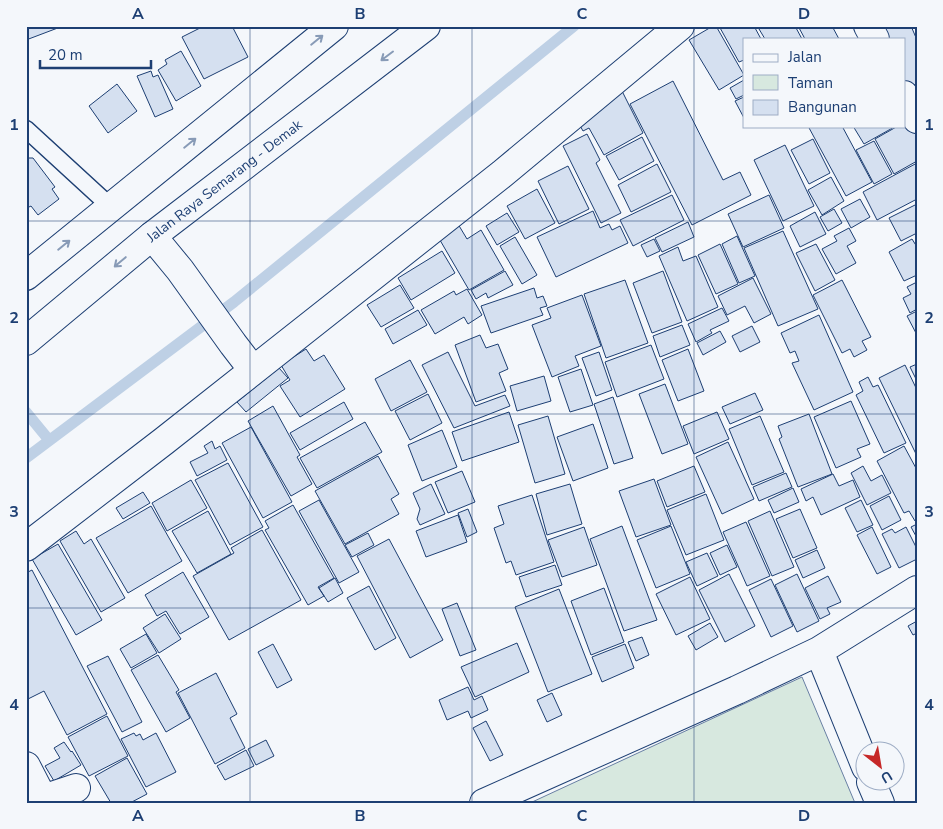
<svg xmlns="http://www.w3.org/2000/svg" width="943" height="829" font-family="'Nunito Sans',sans-serif">
<style>
.green{fill:#d7e8df;stroke:#687fa3}
.lines{fill:none;stroke-linecap:round;stroke-linejoin:round}
.stream{stroke:#bed0e5;stroke-width:11}
.building{fill:#d5e0f0;stroke:#1d3f73}
.lane-casing{stroke:#1d3f73;stroke-width:19}
.street-casing{stroke:#1d3f73;stroke-width:30}
.highway-casing{stroke:#1d3f73;stroke-width:30}
.lane{stroke:#f4f7fb;stroke-width:16}
.street{stroke:#f4f7fb;stroke-width:28}
.highway{stroke:#f4f7fb;stroke-width:28}
.oneway{stroke:#889bb7}
.grid{fill:none;stroke:#1d3f73;stroke-width:1;stroke-opacity:0.55}
.labels{text-anchor:middle;dominant-baseline:central;stroke-width:4;stroke-linejoin:round;paint-order:stroke}
.street-label{font-size:14px;fill:#1d3f73;stroke:#f4f7fb}
.neatline{fill:none;stroke:#1d3f73;stroke-width:2}
.grid-label{font-size:16px;text-anchor:middle;font-weight:bold;fill:#1d3f73}
</style>
<rect width="100%" height="100%" fill="#f4f7fb"/>
<!-- green -->
<path class="green" d="M802,677L855,803H530Z"/>
<g class="lines">
<!-- stream -->
<path class="stream" d="M26,412L49,440
M26,458L234,302L574,26"/>
</g>
<!-- building -->
<path class="building" d="M26,26H63L26,40Z
M204,26H232L248,57L204,79L182,37Z
M713,26H716L744,75L719,90L689,40Z
M719,26H754L761,39H744V60L739,62Z
M764,26H795L802,39H765L759,29Z
M798,26H832L839,39H805Z
M876,26H911L917,40V84L904,89V39H882Z
M181,51L201,86L176,101L158,70L167,64L165,60Z
M151,71L153,77L158,75L173,109L155,117L137,76Z
M744,80V95L736,99L730,88Z
M673,81L723,180L740,172L751,195L692,225L630,104Z
M117,84L137,111L108,133L89,106Z
M622,91L643,133L604,155L589,128L583,131L578,122Z
M744,97V118L735,101Z
M904,123L917,124V161L894,174L875,139L898,126H904Z
M808,126H842L872,182L846,196Z
M853,126H896L864,144Z
M587,134L600,160L596,163L621,213L601,223L563,146Z
M642,137L654,161L619,180L606,156Z
M813,139L830,173L809,184L791,150Z
M874,141L892,174L874,184L856,150Z
M785,145L814,206L783,221L754,160Z
M26,158H33L55,187L52,189L59,199L38,215L31,206L27,208L26,207Z
M917,163V199L877,220L863,192Z
M657,164L671,192L631,212L618,185Z
M568,166L589,209L559,224L538,181Z
M831,177L844,201L822,215L808,190Z
M537,189L555,223L525,239L507,206Z
M672,195L684,220L633,246L620,220Z
M769,195L784,228L743,247L728,214Z
M860,199L870,217L851,228L841,209Z
M917,204V233L901,241L889,218Z
M834,209L842,223L828,231L820,217Z
M593,211L600,228L609,224L612,230L620,226L628,243L556,277L537,237Z
M815,212L826,234L800,247L790,226Z
M507,213L519,232L497,245L486,226Z
M688,222L694,237L662,252L655,238Z
M458,224L467,239L481,230L504,270L469,290L437,235Z
M849,228L856,241L847,246L856,263L836,274L822,249L837,241L834,236Z
M783,231L818,309L778,326L744,248Z
M737,236L755,276L739,283L722,244Z
M515,237L537,275L522,284L500,246Z
M654,239L660,251L647,257L641,245Z
M912,239L917,247V275L904,281L889,252Z
M720,244L738,284L716,294L698,255Z
M816,244L835,280L815,291L796,253Z
M678,247L683,261L696,256L718,307L687,321L659,256Z
M442,251L455,273L411,300L398,278Z
M505,271L513,285L488,298L486,293L476,299L471,290Z
M663,271L682,322L652,333L633,283Z
M753,278L771,314L754,323L745,306L727,315L718,296Z
M625,280L648,343L606,358L584,294Z
M842,280L871,337L862,341L867,350L854,357L850,349L842,353L813,295Z
M917,282V309L910,313L903,298L911,294L907,287Z
M400,285L414,308L381,327L367,305Z
M534,288L537,298L543,296L547,306L540,308L543,315L491,333L481,306Z
M467,289L482,315L468,324L464,317L435,334L421,310L454,291L456,295Z
M582,295L601,346L575,356L579,366L552,377L532,325L551,318L547,308Z
M722,308L729,321L710,330L712,333L696,342L688,324Z
M418,310L427,325L393,344L385,329Z
M917,311V335L907,316Z
M819,315L853,392L814,410L792,363L799,361L795,351L790,353L781,333Z
M682,325L690,345L660,357L653,336Z
M752,326L760,342L740,352L732,336Z
M720,331L726,342L703,355L697,343Z
M480,335L486,348L498,344L508,369L499,373L506,391L476,402L455,345Z
M651,345L664,379L617,397L605,362Z
M306,349L314,361L324,355L345,389L300,417L280,386L290,380L281,365Z
M688,349L704,391L678,401L662,360Z
M448,352L475,406L505,395L510,406L454,428L422,365Z
M599,352L612,390L596,396L582,358Z
M410,360L427,392L391,411L375,379Z
M917,364V381L910,367Z
M905,365L917,390V456L879,378Z
M279,368L288,378L246,412L237,402Z
M581,369L593,405L570,412L558,377Z
M544,376L551,401L517,411L510,386Z
M868,377L873,387L878,385L906,443L884,453L856,395L863,391L859,382Z
M665,384L688,444L662,454L639,394Z
M755,393L763,410L730,424L722,407Z
M428,394L442,423L410,440L395,411Z
M613,397L633,458L614,464L594,404Z
M851,401L870,444L857,449L861,457L836,468L814,417Z
M344,402L353,419L300,450L290,433Z
M273,406L300,455L297,457L312,484L291,496L248,421Z
M509,412L519,442L462,461L452,432Z
M717,412L729,439L694,454L683,426Z
M809,414L832,474L798,487L779,439L782,437L778,426Z
M548,416L565,474L535,483L518,425Z
M760,416L784,472L752,485L729,429Z
M365,422L382,452L317,488L300,458Z
M593,424L608,468L573,481L557,437Z
M251,427L292,502L263,518L222,443Z
M442,430L457,467L422,481L408,445Z
M212,441L215,449L220,446L227,460L197,476L190,462L208,453L204,446Z
M728,442L754,499L722,514L696,457Z
M904,446L917,470V520L915,521L909,511L904,513L877,461Z
M378,456L399,494L391,499L399,514L345,544L315,491Z
M228,463L263,527L230,545L195,480Z
M694,466L705,492L667,507L657,481Z
M863,466L871,481L882,475L891,493L867,505L851,473Z
M462,471L475,502L448,513L435,482Z
M786,473L792,487L759,501L753,487Z
M833,474L839,486L853,480L860,497L821,515L813,497L806,501L801,489Z
M654,479L671,525L636,537L619,491Z
M191,480L207,508L167,531L152,503Z
M431,484L445,514L420,525L417,519L420,509L413,493Z
M570,484L582,524L547,535L536,494Z
M793,488L799,502L774,513L768,500Z
M143,492L150,503L123,519L116,508Z
M706,494L724,540L686,555L667,510Z
M532,495L554,562L516,575L511,561L506,563L494,528L504,524L498,506Z
M889,496L901,520L882,530L870,506Z
M319,500L359,572L339,583L299,511Z
M861,500L873,525L857,532L845,508Z
M293,505L334,578L318,587L324,596L308,605L265,530L269,528L265,521Z
M151,506L182,561L128,593L96,538Z
M468,509L477,532L467,537L458,513Z
M800,509L817,548L793,558L776,519Z
M208,511L231,554L197,573L172,531Z
M770,511L794,567L772,576L748,521Z
M458,515L467,542L426,557L416,531Z
M746,522L770,576L747,586L723,532Z
M917,524V538L911,527Z
M622,526L657,620L624,631L590,539Z
M671,526L690,574L656,588L637,540Z
M584,527L597,565L562,577L548,540Z
M872,527L891,567L877,574L857,535Z
M906,527L917,549V559L899,568L882,534L892,529L895,533Z
M262,530L301,600L229,640L193,576L234,553L231,548Z
M76,531L84,544L91,539L125,598L101,612L60,541Z
M368,533L374,545L352,557L345,545Z
M389,539L443,640L410,658L357,556Z
M58,544L102,620L76,635L32,559Z
M727,545L737,567L720,575L710,553Z
M817,550L825,568L803,578L795,560Z
M707,553L718,576L697,586L686,562Z
M555,565L562,585L526,597L519,577Z
M32,570L107,714L67,735L44,691L26,700V573Z
M183,572L209,617L180,634L166,611L157,616L145,595Z
M729,574L755,626L725,642L699,590Z
M797,574L819,621L797,632L775,585Z
M828,576L841,602L827,608L830,614L820,619L805,588Z
M690,577L710,619L676,635L656,594Z
M335,578L343,593L328,602L319,588Z
M771,579L793,626L771,637L749,590Z
M369,586L396,638L375,650L347,598Z
M604,588L624,642L591,655L571,601Z
M559,589L592,674L548,692L515,607Z
M457,603L476,650L460,656L442,609Z
M165,614L181,639L159,653L143,628Z
M917,621V633L913,635L908,626Z
M710,623L718,637L696,650L688,636Z
M146,634L157,653L131,668L120,649Z
M642,637L649,655L636,661L628,642Z
M517,643L529,672L475,697L461,667Z
M273,644L292,680L277,688L258,652Z
M625,644L634,668L602,682L592,657Z
M158,655L179,690L176,692L190,718L166,732L131,670Z
M108,656L142,722L122,732L87,666Z
M216,673L237,714L230,718L245,748L215,764L178,693Z
M468,687L474,700L482,696L488,710L471,718L468,711L447,720L439,700Z
M552,693L562,715L547,722L537,700Z
M107,716L128,756L89,776L68,737Z
M486,721L503,755L490,761L473,728Z
M134,733L136,736L140,734L143,740L156,733L176,772L146,787L121,739Z
M266,740L274,756L256,765L248,749Z
M64,742L71,752L72,751L81,765L54,781L45,766L60,758L54,748Z
M246,750L254,766L225,780L217,766Z
M127,758L147,794L130,803H111L95,776Z"/>
<g class="lines">
<!-- lane casing -->
<g class="lane-casing">
<path id="lane" d="M26,129L111,207"/>
</g>
<!-- street casing -->
<g class="street-casing">
<path id="street" d="M868,26L875,39
M904,95L917,119
M152,236L180,270L233,344L253,370
M26,547L164,441L502,174L680,26
M819,651L917,590
M26,766L43,799L76,788
M871,782L880,803
M484,803L737,690L819,651L866,767"/>
</g>
<!-- highway casing -->
<g class="highway-casing">
<g id="highway">
<path d="M26,276L334,26"/>
<path id="s1" d="M26,341L152,236L426,26"/>
</g>
</g>
<!-- lane -->
<use href="#lane" class="lane"/>
<!-- street -->
<use href="#street" class="street"/>
<!-- highway -->
<use href="#highway" class="highway"/>
</g>
<!-- one-way arrows -->
<defs><path id="oneway-shaft" d="M-6 0H5M1.5-3L5.5 0L1.5 3" fill="none" stroke-width="1.6" stroke-linecap="round" stroke-linejoin="round" transform="scale(1.25)"/></defs>
<g class="oneway">
<use href="#oneway-shaft" transform="translate(317 40) rotate(-39)"/>
<use href="#oneway-shaft" transform="translate(387 56) rotate(143)"/>
<use href="#oneway-shaft" transform="translate(190 143) rotate(-39)"/>
<use href="#oneway-shaft" transform="translate(64 245) rotate(-39)"/>
<use href="#oneway-shaft" transform="translate(120 262) rotate(140)"/>
</g>
<!-- grid -->
<path class="grid" d="M250,26V803M472,26V803M694,26V803M26,221H917M26,414H917M26,608H917"/>
<g class="labels">
<!-- street labels -->
<g class="street-label">
<text stroke="none"><textPath href="#s1" startOffset="255">Jalan Raya Semarang - Demak</textPath></text>
</g>
</g>
<!-- border -->
<rect width="943" height="829" fill="none" stroke="#f4f7fb" stroke-width="55"/>
<!-- legend -->
<rect x="743" y="38" width="162" height="90" fill="#f4f7fb" stroke="#9eadc5"/>
<rect x="753" y="54" width="25" height="8" fill="#f4f7fb" stroke="#9eadc5"/>
<text x="788" y="62" font-size="15" fill="#1d3f73">Jalan</text>
<rect x="753" y="75" width="25" height="15" fill="#d7e8df" stroke="#9eadc5"/>
<text x="788" y="88" font-size="15" fill="#1d3f73">Taman</text>
<rect x="753" y="100" width="25" height="15" fill="#d5e0f0" stroke="#9eadc5"/>
<text x="788" y="112" font-size="15" fill="#1d3f73">Bangunan</text>
<!-- north arrow -->
<g transform="translate(880 766) rotate(149)"><circle r="24" fill="#f4f7fb" stroke="#9eadc5"/>
<path d="M0-4L9 19L0 12L-9 19Z" fill="#c62828"/>
<text y="-8" font-size="14" font-weight="bold" text-anchor="middle" fill="#1d3f73">U</text>
</g>
<!-- scale -->
<path d="M40 60v8h111v-8" fill="none" stroke="#1d3f73" stroke-width="2.5"/>
<text x="48" y="60" font-size="15" fill="#1d3f73" stroke="#f4f7fb" stroke-width="4" paint-order="stroke">20 m</text>
<rect x="28" y="28" width="888" height="774" class="neatline"/>
<g class="grid-label">
<text x="138" y="19">A</text>
<text x="360" y="19">B</text>
<text x="582" y="19">C</text>
<text x="804" y="19">D</text>
<text x="14" y="130">1</text>
<text x="929" y="130">1</text>
<text x="14" y="323">2</text>
<text x="929" y="323">2</text>
<text x="14" y="517">3</text>
<text x="929" y="517">3</text>
<text x="14" y="710">4</text>
<text x="929" y="710">4</text>
<text x="138" y="821">A</text>
<text x="360" y="821">B</text>
<text x="582" y="821">C</text>
<text x="804" y="821">D</text>
</g>
</svg>
